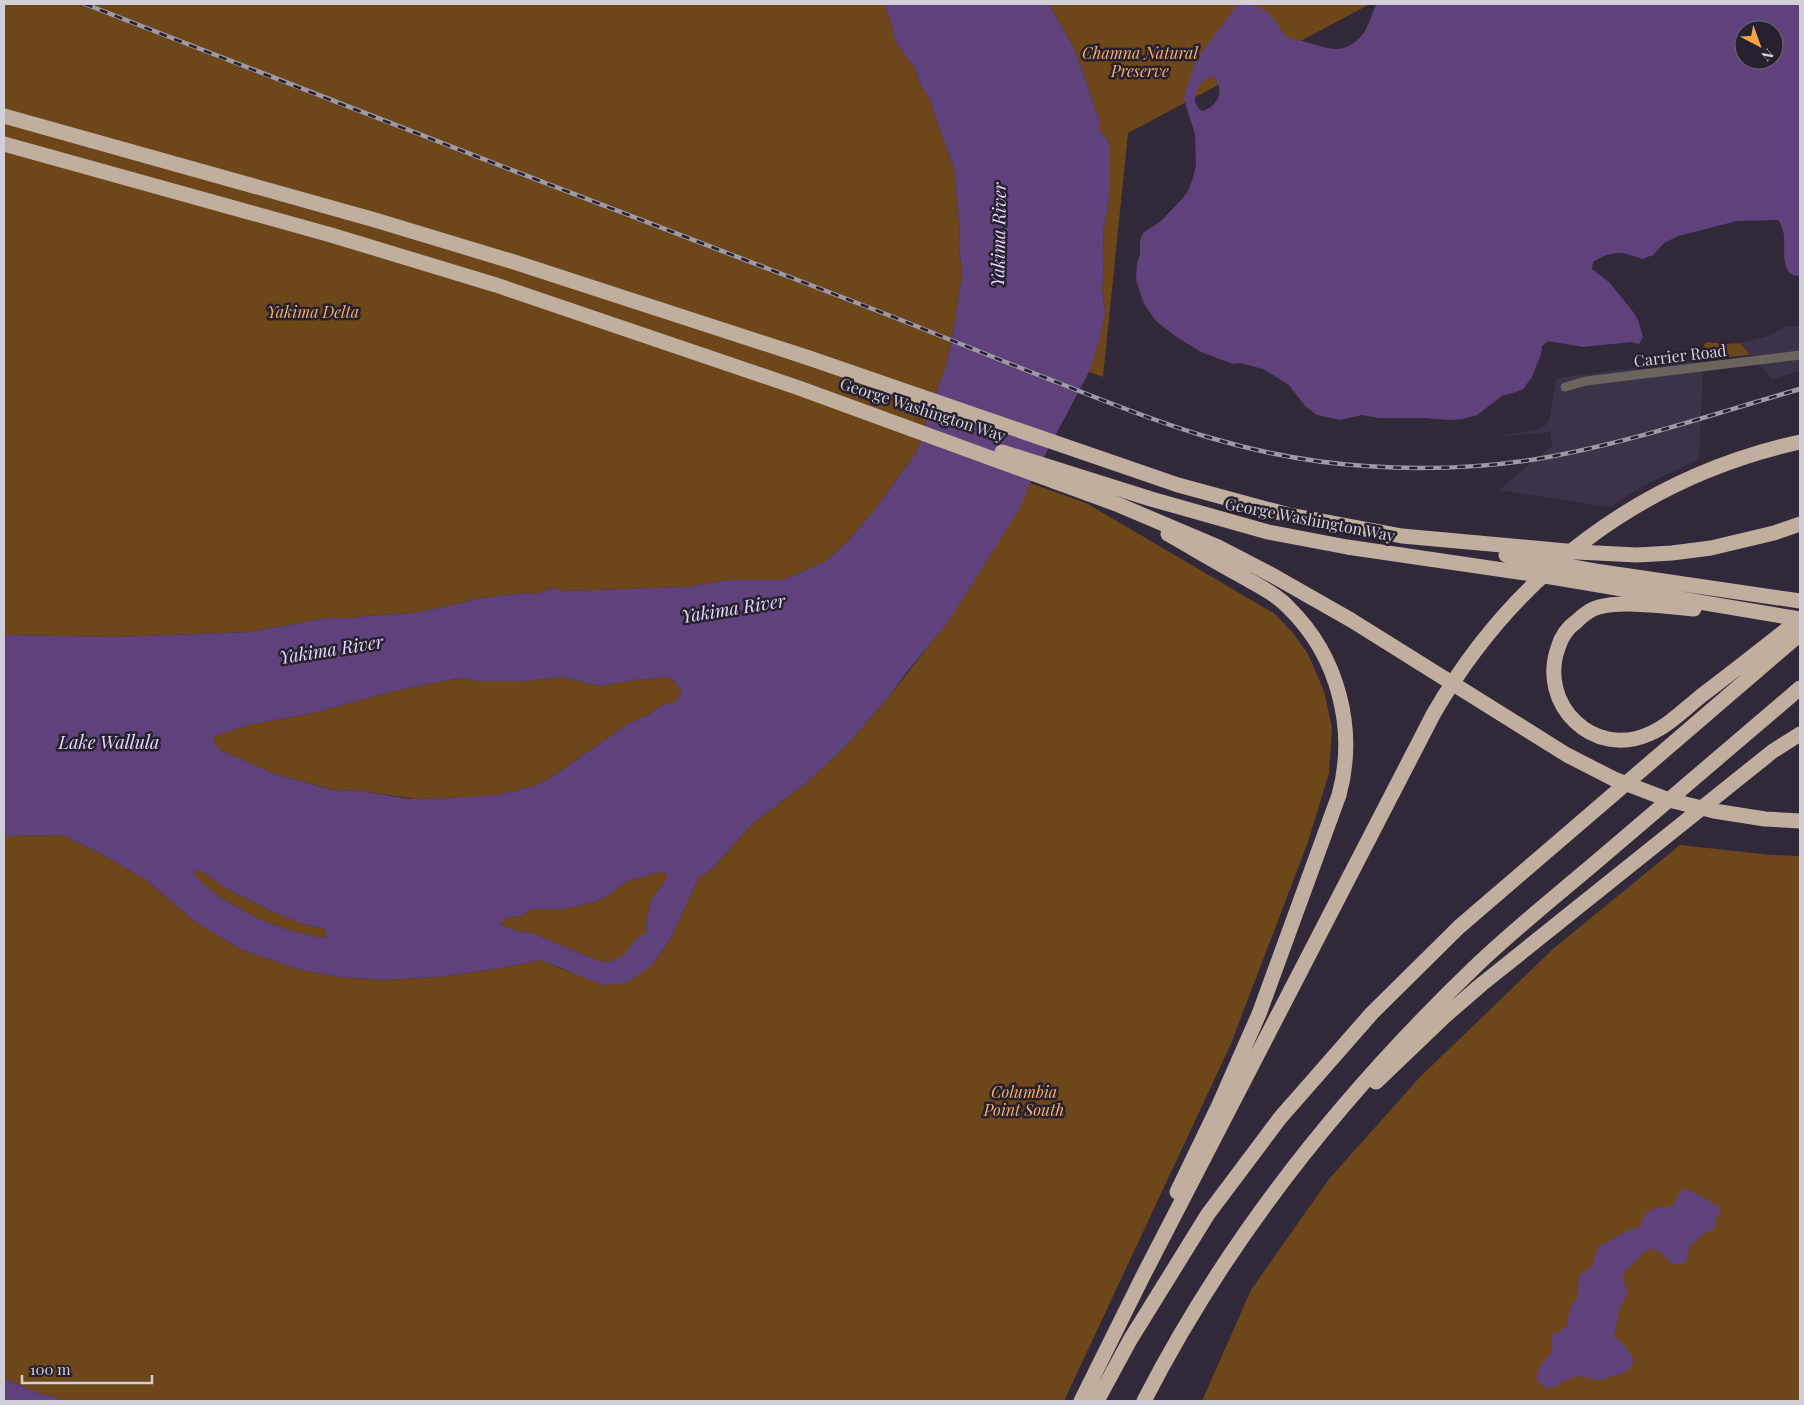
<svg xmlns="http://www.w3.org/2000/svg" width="1804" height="1405" font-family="'Playfair Display',serif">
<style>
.built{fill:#3d3349}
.green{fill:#6d461a}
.water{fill:#5f427c;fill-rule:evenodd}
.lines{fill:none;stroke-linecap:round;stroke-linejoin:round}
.street{stroke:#6b645d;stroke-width:9}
.highway{stroke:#c0ae9e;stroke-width:15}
.rail-casing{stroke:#9e99a5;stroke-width:4.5}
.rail{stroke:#27202f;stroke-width:2.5;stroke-dasharray:8;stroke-linecap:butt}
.labels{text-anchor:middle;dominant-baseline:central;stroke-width:5;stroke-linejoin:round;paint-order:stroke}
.park-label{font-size:16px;font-style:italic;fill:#f8b063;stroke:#27202f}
.street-label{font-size:16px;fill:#d3cfd9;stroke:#27202f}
.water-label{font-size:18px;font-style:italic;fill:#e7d7fb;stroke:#27202f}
</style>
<rect width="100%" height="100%" fill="#31293a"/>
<!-- built -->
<path class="built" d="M1787,326H1800V371L1772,379L1740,343L1771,335Z
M1704,345L1699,459L1648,483L1609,507L1499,490L1552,446L1551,432L1493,437L1537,430L1545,426L1550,418L1553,396L1557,378L1690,361L1695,359Z"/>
<!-- green -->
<path class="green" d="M4,4H884L894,31V37L899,47L915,68L921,86L931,101L933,111L954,168L960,232L959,245L962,275L952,339L946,366L929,412L918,450L876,508L848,541L826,561L804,571L782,580H727L687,587L564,591L553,588L535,594L525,593L482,598L415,613L365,616L352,618H327L250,632L116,637L4,635Z
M1049,4H1370L1128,133L1103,377L1089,372L1105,312L1102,289L1104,256L1103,233L1110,194V145L1106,138L1099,130V120L1082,69L1073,47Z
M1706,342L1727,344L1740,343L1750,355L1704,359V345Z
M1030,483L1086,503L1275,614L1293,633L1308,654L1324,691L1332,728L1329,773L1308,842L1230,1046L1064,1401H68L35,1392L4,1378V836L62,835L103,855L145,879L197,923L242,950L301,970L340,977L383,980L436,977L495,969L541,960L569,972L651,966L671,938L699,877L711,870L753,823L806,783L843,749L888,698L948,621L991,554Z
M562,677L601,686L634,680L667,677L674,681L681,690L680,694L675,702L660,706L650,714L628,724L547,780L531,787L496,795L479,797L414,799L362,791L333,790L272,773L220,750C215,746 213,742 214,736L248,725L313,713L394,691L438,682L464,678L476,681H526Z
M1680,845L1771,855L1800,856V1401H1202L1251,1290L1329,1179L1420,1077L1553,949Z
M199,870L229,890L273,912L303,924L325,929L327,936L323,938L292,931L258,919L218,896L203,885L194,875L195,871Z
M658,872L667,874V878L651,900L646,925L647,929L646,933L632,945L627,953L623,956L609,962L599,961L532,933L519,932L505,927L500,921L508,918L521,916L532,909H564L594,902L607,896L630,879L640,878Z"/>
<!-- water -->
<path class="water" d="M884,4H1049L1073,47L1082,69L1099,120V130L1106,138L1110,145V194L1103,233L1104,256L1102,289L1105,312L1099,341L1089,372L1030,483L1020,508L948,622L906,673L888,698L843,749L806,783L753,823L711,870L699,877L671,938L651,966L627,983L602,985L541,960L495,969L436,977L383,980L340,977L301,970L242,950L197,923L145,879L103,855L62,835L4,836V635L116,637L250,632L327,618H352L365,616L415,613L482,598L525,593L535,594L553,588L564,591L687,587L727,580H782L804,571L826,561L848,541L876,508L918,450L929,412L946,366L952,339L962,275L959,245L960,232L954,168L933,111L931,101L921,86L915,68L899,47L894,37V31ZM562,677L601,686L634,680L667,677L674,681L681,690L680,694L675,702L660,706L650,714L628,724L547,780L531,787L496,795L450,798L409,799L362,791L332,790L272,773L220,750C216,746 213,742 214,736L218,735L248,725L313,713L394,691L438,682L463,678L476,681H526ZM199,870L229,890L273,912L303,924L325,929L327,936L323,938L292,931L258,919L218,896L207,887L194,875L195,871ZM658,872L667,874V878L651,900L646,925L647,929L646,933L637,938L623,956L609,962L599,961L532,933L519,932L505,927L500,922L508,918L521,916L532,909H564L594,902L607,896L630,879L640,878Z
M1240,4C1257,4 1269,10 1278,25C1281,30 1283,34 1287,37C1294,40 1299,40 1306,42C1328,48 1343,57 1362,35C1369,27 1371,13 1377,4H1800V276C1780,276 1785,252 1784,238C1784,231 1782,226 1778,220L1737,221L1678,236L1664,243L1653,255L1642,259C1622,251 1612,250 1593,262L1592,269L1610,283L1634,313L1638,320L1643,337L1639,344L1631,342L1583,347L1548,341L1542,346L1541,354L1532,377L1523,389L1516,392L1502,396L1477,415L1463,419L1448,420L1425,418H1379L1362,415L1340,420L1317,415L1305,406L1289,385L1263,369L1240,363L1233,364L1201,352L1175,336L1156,321L1144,304L1136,280L1137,263L1140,255V240L1143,233L1161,221L1183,198L1188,191L1193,178L1196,165L1195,134L1186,106L1184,97L1186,90L1195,62L1200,54L1235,8ZM1744,30H1774V60H1744ZM1213,76C1226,89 1218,107 1202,111C1187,100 1198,80 1213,76Z
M1685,1189L1694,1192L1720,1208L1721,1211L1716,1219L1714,1230L1706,1232L1690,1246L1686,1262L1682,1264H1672C1668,1261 1665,1256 1661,1253C1647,1242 1642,1256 1633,1264C1630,1267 1627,1269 1624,1272V1281L1628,1292L1619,1310L1614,1335C1625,1347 1648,1365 1619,1374C1613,1375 1607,1379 1600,1380C1591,1380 1583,1374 1574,1377C1562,1380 1561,1387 1546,1389L1537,1380L1536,1376L1541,1365L1552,1352L1551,1336L1565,1328L1567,1325L1570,1308L1578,1296L1579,1275L1591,1268L1598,1247L1630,1229H1635L1640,1227C1645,1204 1657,1210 1674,1205L1680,1191Z
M4,1378L35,1392L68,1401H4Z"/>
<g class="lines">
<!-- street -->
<path class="street" d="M1565,387L1586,381L1800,355"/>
<!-- highway -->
<path class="highway" d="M4,116L375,220L514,262L809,358L1178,485L1289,515L1402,536L1577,552L1637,555L1672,553L1711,548L1774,533L1800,524
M4,144L331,235L496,285L799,388L1119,505L1218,547L1272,575L1351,620L1567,755L1614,779L1669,800L1714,811L1765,819L1800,821
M1002,452L1151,499L1268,532L1347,547L1545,576L1800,619
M1168,534C1191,547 1214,561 1238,574C1255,584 1275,593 1289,608C1338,656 1357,729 1339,795L1259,1014L1218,1107L1177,1192
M1506,555L1595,571L1800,601
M1694,609C1670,607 1622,600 1599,607C1591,609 1583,615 1577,621C1567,628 1561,637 1558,648C1538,704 1593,759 1649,734C1668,726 1685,709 1701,696C1734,671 1767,645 1800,619
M1376,1082L1445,1016L1482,984L1773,751L1800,734
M1081,1401L1143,1276L1434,713C1515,573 1642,477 1800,442
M1097,1401L1130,1340L1208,1214L1280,1118L1372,1013L1459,927L1800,634
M1144,1401C1228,1237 1346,1090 1479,963C1518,926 1561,892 1602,857C1668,801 1734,745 1800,688"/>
<!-- rail casing -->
<g class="rail-casing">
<path id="rail" d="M85,4C344,106 605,206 865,306C930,331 994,358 1059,383C1161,424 1253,459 1365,466C1422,470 1480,468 1537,459C1626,444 1713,414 1800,389"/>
</g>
<!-- rail -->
<use href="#rail" class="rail"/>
</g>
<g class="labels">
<!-- park labels -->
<g class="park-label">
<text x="1140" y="52">Chamna Natural<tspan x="1140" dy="18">Preserve</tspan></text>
<text x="313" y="311">Yakima Delta</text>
<text x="1024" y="1091">Columbia<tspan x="1024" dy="18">Point South</tspan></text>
</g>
<!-- street labels -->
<g class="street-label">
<text transform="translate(1680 355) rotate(-7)">Carrier Road</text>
<text transform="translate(923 409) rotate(18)">George Washington Way</text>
<text transform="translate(1310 519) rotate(11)">George Washington Way</text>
</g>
<!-- water labels -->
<g class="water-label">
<text transform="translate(998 235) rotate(-89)">Yakima River</text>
<text transform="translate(733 608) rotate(-9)">Yakima River</text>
<text transform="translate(331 649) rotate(-9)">Yakima River</text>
<text x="109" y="742">Lake Wallula</text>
</g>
</g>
<!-- border -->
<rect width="1804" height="1405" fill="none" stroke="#d3cfd9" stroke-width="10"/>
<!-- north arrow -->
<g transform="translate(1759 45) rotate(139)"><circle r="24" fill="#27202f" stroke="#6c6673"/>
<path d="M0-4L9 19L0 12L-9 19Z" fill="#f5a345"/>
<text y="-8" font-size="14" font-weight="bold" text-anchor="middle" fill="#d3cfd9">N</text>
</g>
<!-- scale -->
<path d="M22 1375v8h130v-8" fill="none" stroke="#d3cfd9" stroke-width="2.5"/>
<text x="30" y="1375" font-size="15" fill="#d3cfd9" stroke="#27202f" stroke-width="4" paint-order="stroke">100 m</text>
</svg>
